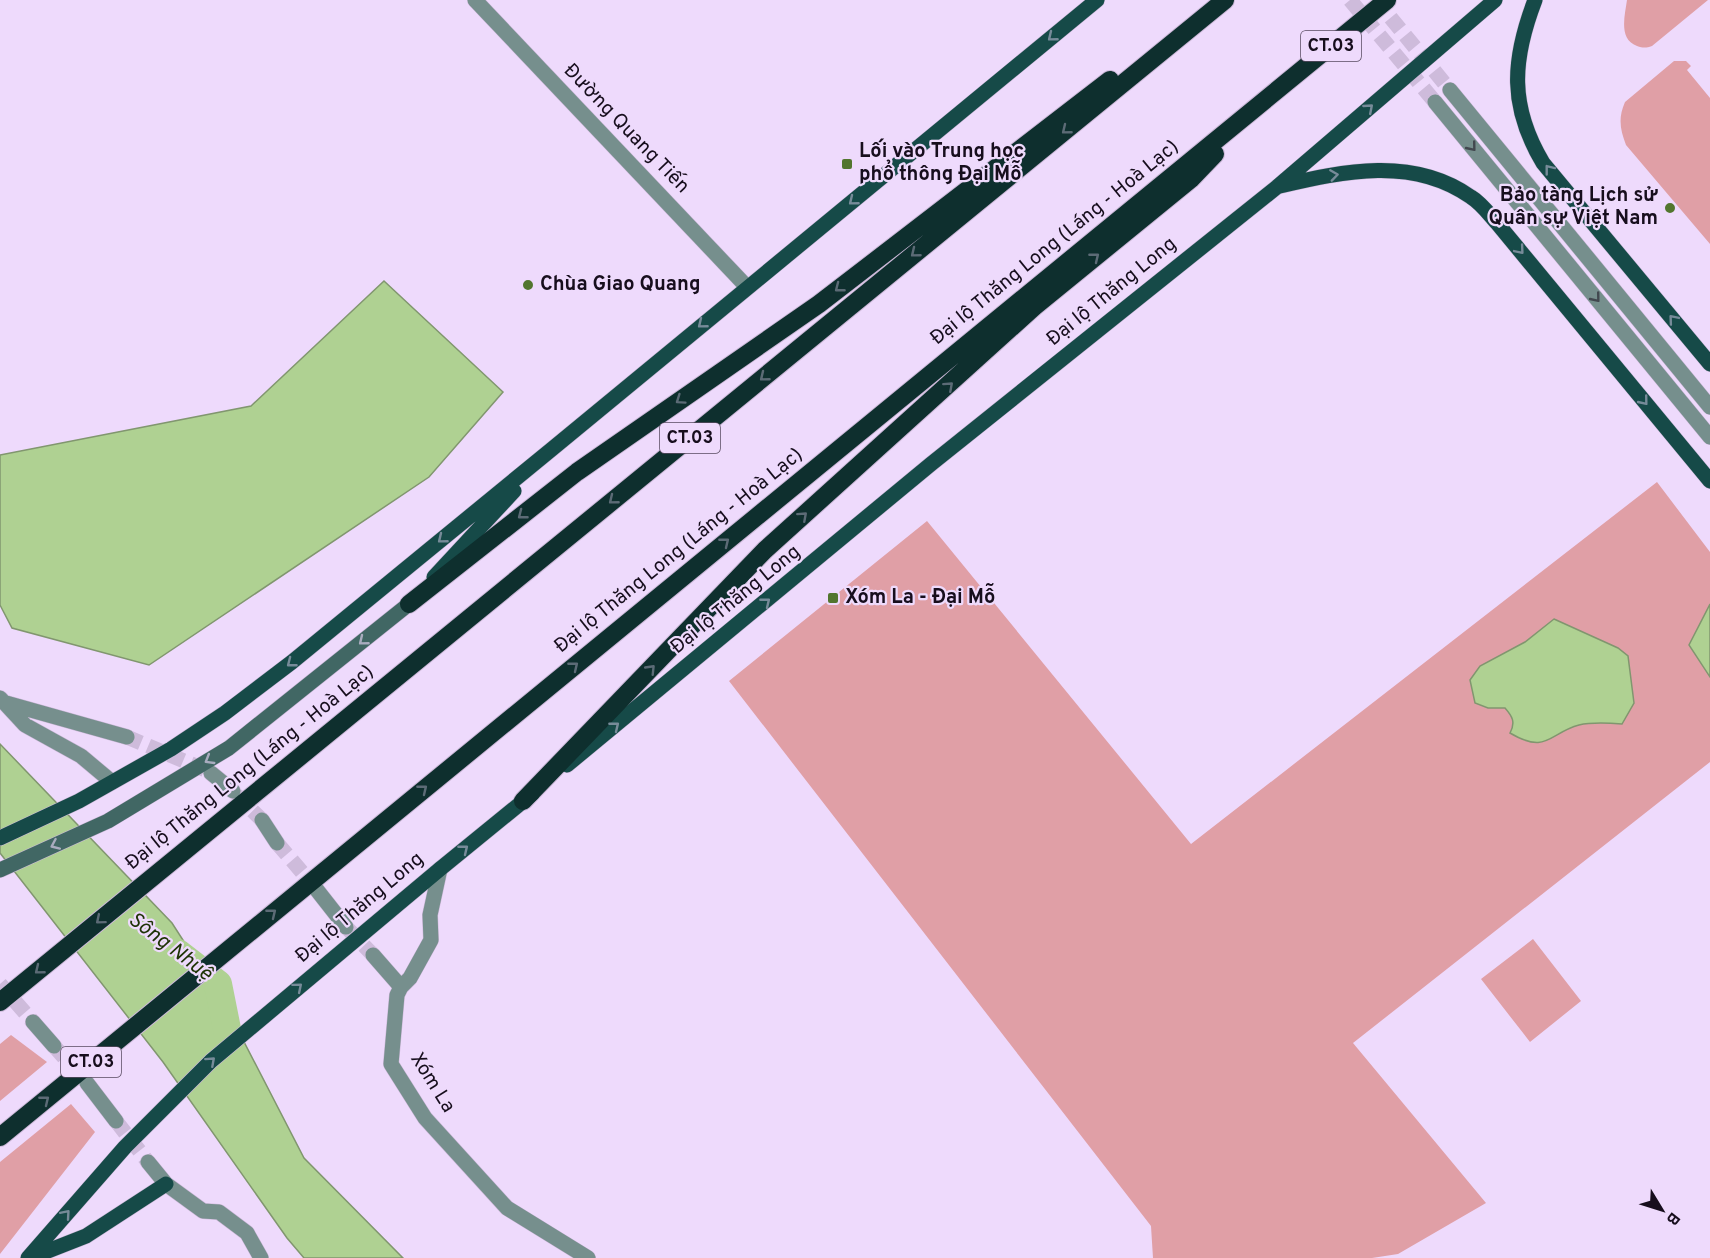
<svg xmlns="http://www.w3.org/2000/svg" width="1710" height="1258" font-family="Overpass,sans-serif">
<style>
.green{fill:#e09fa6}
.water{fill:#afd192;stroke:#81966f;stroke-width:1.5}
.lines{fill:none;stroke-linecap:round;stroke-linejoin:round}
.river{stroke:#afd192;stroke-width:28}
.minor-tunnel{stroke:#cebbdb;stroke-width:15;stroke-dasharray:15 8;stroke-linecap:butt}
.tertiary-tunnel{stroke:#cebbdb;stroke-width:15;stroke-dasharray:15 8;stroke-linecap:butt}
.minor-casing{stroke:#ccb9d8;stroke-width:16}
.tertiary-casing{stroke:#ccb9d8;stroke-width:16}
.secondary-casing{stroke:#ccb9d8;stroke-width:16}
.primary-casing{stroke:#ccb9d8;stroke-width:16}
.motorway-casing{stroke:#ccb9d8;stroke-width:20}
.minor{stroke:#768f8d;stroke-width:15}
.tertiary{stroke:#768f8d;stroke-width:15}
.secondary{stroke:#416764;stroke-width:15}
.primary{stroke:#164a48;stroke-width:15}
.motorway{stroke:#0e2f2e;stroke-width:18}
.oneway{stroke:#778b99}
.oneway2{stroke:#5c6b76}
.oneway3{stroke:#42484f}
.oneway4{stroke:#a9acbf}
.poi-dot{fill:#52752e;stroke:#eedafc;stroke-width:2}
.labels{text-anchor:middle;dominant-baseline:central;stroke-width:4.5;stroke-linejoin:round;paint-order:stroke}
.shield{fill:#eedafc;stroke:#584b60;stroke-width:1.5}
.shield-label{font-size:18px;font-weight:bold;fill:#170e1d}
.street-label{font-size:20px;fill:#170e1d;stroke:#eedafc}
.poi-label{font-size:20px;font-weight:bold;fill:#170e1d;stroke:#eedafc;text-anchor:start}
.water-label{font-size:21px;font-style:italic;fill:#1e3305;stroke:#eedafc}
</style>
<rect width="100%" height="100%" fill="#eedafc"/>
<!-- green -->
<path class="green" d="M1627,0H1708L1652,46C1646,48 1643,48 1637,46C1618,39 1625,15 1627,0Z
M1674,61H1686L1691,66L1687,70L1710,98V244L1626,145C1620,129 1618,118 1625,102Z
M1657,482L1710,552V762L1353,1043L1486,1203L1398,1254L1372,1258H1153L1151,1226L729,681L927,521L1191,844Z
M1533,939L1581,1001L1530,1042L1481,979Z
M11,1035L47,1062L0,1101V1044Z
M71,1104L95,1132L0,1254V1162Z"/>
<!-- water -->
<path class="water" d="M384,281L503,392L429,477L149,665L12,628L0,605V455L251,406Z
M1710,604V677L1689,645Z
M1554,619L1618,648L1628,656L1634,703L1622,724C1609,723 1592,722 1579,725C1549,733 1547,755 1510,733C1516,722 1512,716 1505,708H1488L1475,703L1470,680L1480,666L1525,642Z
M0,744L172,923L226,1007L304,1158L403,1258H304L287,1238L163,1062L0,853Z"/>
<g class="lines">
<!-- river -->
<path class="river" d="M178,953L218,984L229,1039"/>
<!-- minor-tunnel -->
<path class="minor-tunnel" d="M127,737L208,771
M236,795L262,820
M277,843L313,885
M348,929L373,955
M0,984L33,1022
M54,1046L85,1081
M116,1121L148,1162"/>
<!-- tertiary-tunnel -->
<path class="tertiary-tunnel" d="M1350,0L1435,102
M1376,0L1450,90"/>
<!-- minor casing -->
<g class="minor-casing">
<path id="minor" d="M0,698L25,725L81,756L112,782
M6,703L127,737
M211,773L233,791
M262,820L277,843
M440,869L430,915L431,940L410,978L401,987L397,995L391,1064L425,1118L507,1208L588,1258
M313,885L346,927
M373,955L401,987
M33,1022L54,1046
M87,1083L116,1121
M148,1162L166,1184L203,1211L219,1212L247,1233L261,1258"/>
</g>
<!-- tertiary casing -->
<g class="tertiary-casing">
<path id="tertiary" d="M475,0L747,287
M1450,90L1710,407
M1435,102L1710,437"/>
</g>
<!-- secondary casing -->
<g class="secondary-casing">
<path id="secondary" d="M0,870L108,821L229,748L409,604"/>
</g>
<!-- primary casing -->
<g class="primary-casing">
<path id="primary" d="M1535,0C1512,60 1509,106 1543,163L1710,364
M1280,186C1344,171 1413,156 1471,197C1481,203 1489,214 1497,223L1710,481
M434,577L514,491
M567,765L931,464L1277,187L1495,0
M0,838L79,801L171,749L225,713L292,662L552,449L1097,0
M28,1258L125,1147L211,1061L440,869L532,794
M30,1258L86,1236L166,1184"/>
</g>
<!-- motorway casing -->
<g class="motorway-casing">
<path id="motorway" d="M409,604L577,472L819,304L1110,80
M523,801L765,550L1034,307L1191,179L1215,154
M0,1002L1225,0
M0,1137L1387,0"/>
</g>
<!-- minor -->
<use href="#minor" class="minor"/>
<!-- tertiary -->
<use href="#tertiary" class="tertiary"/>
<!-- secondary -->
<use href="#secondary" class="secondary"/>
<!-- primary -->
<use href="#primary" class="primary"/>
<!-- motorway -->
<use href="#motorway" class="motorway"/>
</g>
<!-- one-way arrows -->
<defs><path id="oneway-chevron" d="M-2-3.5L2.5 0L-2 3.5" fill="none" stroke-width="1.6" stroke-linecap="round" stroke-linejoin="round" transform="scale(1.5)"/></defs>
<g class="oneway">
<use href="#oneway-chevron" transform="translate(1052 37) rotate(141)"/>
<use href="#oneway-chevron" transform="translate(1369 108) rotate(-41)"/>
<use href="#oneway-chevron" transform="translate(1549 169) rotate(-128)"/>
<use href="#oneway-chevron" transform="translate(1334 175) rotate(-8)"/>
<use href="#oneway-chevron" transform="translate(853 201) rotate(141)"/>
<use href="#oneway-chevron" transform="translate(1520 250) rotate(50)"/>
<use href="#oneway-chevron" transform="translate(1673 319) rotate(-130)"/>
<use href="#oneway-chevron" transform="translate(702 324) rotate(141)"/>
<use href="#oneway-chevron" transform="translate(1644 401) rotate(51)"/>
<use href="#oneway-chevron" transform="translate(442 539) rotate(141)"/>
<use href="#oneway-chevron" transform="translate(766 602) rotate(-39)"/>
<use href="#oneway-chevron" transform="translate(291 663) rotate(142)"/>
<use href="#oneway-chevron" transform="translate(615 726) rotate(-39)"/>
<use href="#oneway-chevron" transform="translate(464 849) rotate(-39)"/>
<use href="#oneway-chevron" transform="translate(298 987) rotate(-40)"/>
<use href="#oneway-chevron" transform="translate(211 1061) rotate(-42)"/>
<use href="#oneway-chevron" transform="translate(66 1214) rotate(-49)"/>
</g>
<g class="oneway2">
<use href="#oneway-chevron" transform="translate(1066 130) rotate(141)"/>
<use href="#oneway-chevron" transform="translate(915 253) rotate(141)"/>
<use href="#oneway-chevron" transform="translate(1095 257) rotate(-39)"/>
<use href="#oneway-chevron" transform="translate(839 288) rotate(142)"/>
<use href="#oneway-chevron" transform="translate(764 377) rotate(141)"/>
<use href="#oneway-chevron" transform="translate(949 386) rotate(-42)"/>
<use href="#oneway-chevron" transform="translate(680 400) rotate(145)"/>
<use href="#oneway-chevron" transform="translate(613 500) rotate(141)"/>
<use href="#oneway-chevron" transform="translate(522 515) rotate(142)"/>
<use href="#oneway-chevron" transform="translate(803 516) rotate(-42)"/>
<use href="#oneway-chevron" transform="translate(725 542) rotate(-39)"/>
<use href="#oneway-chevron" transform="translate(574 666) rotate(-39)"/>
<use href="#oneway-chevron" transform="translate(651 669) rotate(-46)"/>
<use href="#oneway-chevron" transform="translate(423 789) rotate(-39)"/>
<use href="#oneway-chevron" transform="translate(272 913) rotate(-39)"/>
<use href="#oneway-chevron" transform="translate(100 920) rotate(140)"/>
<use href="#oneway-chevron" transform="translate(39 970) rotate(141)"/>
<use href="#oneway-chevron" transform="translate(45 1100) rotate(-39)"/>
</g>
<g class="oneway3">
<use href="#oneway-chevron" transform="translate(1472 147) rotate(51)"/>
<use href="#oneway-chevron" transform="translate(1596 298) rotate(51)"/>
</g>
<g class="oneway4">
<use href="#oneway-chevron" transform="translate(363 641) rotate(141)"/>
<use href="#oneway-chevron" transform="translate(209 760) rotate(149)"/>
<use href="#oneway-chevron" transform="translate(55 845) rotate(156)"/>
</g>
<!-- markers -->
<g class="poi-dot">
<rect x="841" y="158" width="12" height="12" rx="3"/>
<circle cx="1670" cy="208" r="6"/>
<circle cx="528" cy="285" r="6"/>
<rect x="827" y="592" width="12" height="12" rx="3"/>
</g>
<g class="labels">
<!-- shield labels -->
<g class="shield">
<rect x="1301" y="31" width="60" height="30" rx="4.5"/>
<rect x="660" y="423" width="60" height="30" rx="4.5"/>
<rect x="61" y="1047" width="60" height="30" rx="4.5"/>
</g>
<g class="shield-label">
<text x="1331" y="46">CT.03</text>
<text x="690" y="438">CT.03</text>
<text x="91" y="1062">CT.03</text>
</g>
<!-- street labels -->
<g class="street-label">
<text transform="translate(626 129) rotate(46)">Đường Quang Tiến</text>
<text transform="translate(1055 243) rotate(-39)">Đại lộ Thăng Long (Láng - Hoà Lạc)</text>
<text transform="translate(1112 292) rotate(-39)">Đại lộ Thăng Long</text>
<text transform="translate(679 551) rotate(-39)">Đại lộ Thăng Long (Láng - Hoà Lạc)</text>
<text transform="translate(736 600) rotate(-39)">Đại lộ Thăng Long</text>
<text transform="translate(250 768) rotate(-39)">Đại lộ Thăng Long (Láng - Hoà Lạc)</text>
<text transform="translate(360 908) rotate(-40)">Đại lộ Thăng Long</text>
<text transform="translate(432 1083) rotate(58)">Xóm La</text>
</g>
<!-- poi labels -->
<g class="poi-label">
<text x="859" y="152">Lối vào Trung học<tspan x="859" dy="23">phổ thông Đại Mỗ</tspan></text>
<text x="1658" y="196" text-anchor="end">Bảo tàng Lịch sử<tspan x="1658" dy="23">Quân sự Việt Nam</tspan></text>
<text x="540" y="285">Chùa Giao Quang</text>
<text x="845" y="598">Xóm La - Đại Mỗ</text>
</g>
<!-- water labels -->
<g class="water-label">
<text transform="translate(170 947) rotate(37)">Sông Nhuệ</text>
</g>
</g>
<!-- north arrow -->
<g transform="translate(1662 1210) rotate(128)" stroke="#eedafc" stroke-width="4.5" paint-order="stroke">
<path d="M0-4.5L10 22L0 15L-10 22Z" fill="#170e1d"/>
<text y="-9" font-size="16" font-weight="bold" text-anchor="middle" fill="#170e1d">B</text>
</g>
</svg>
